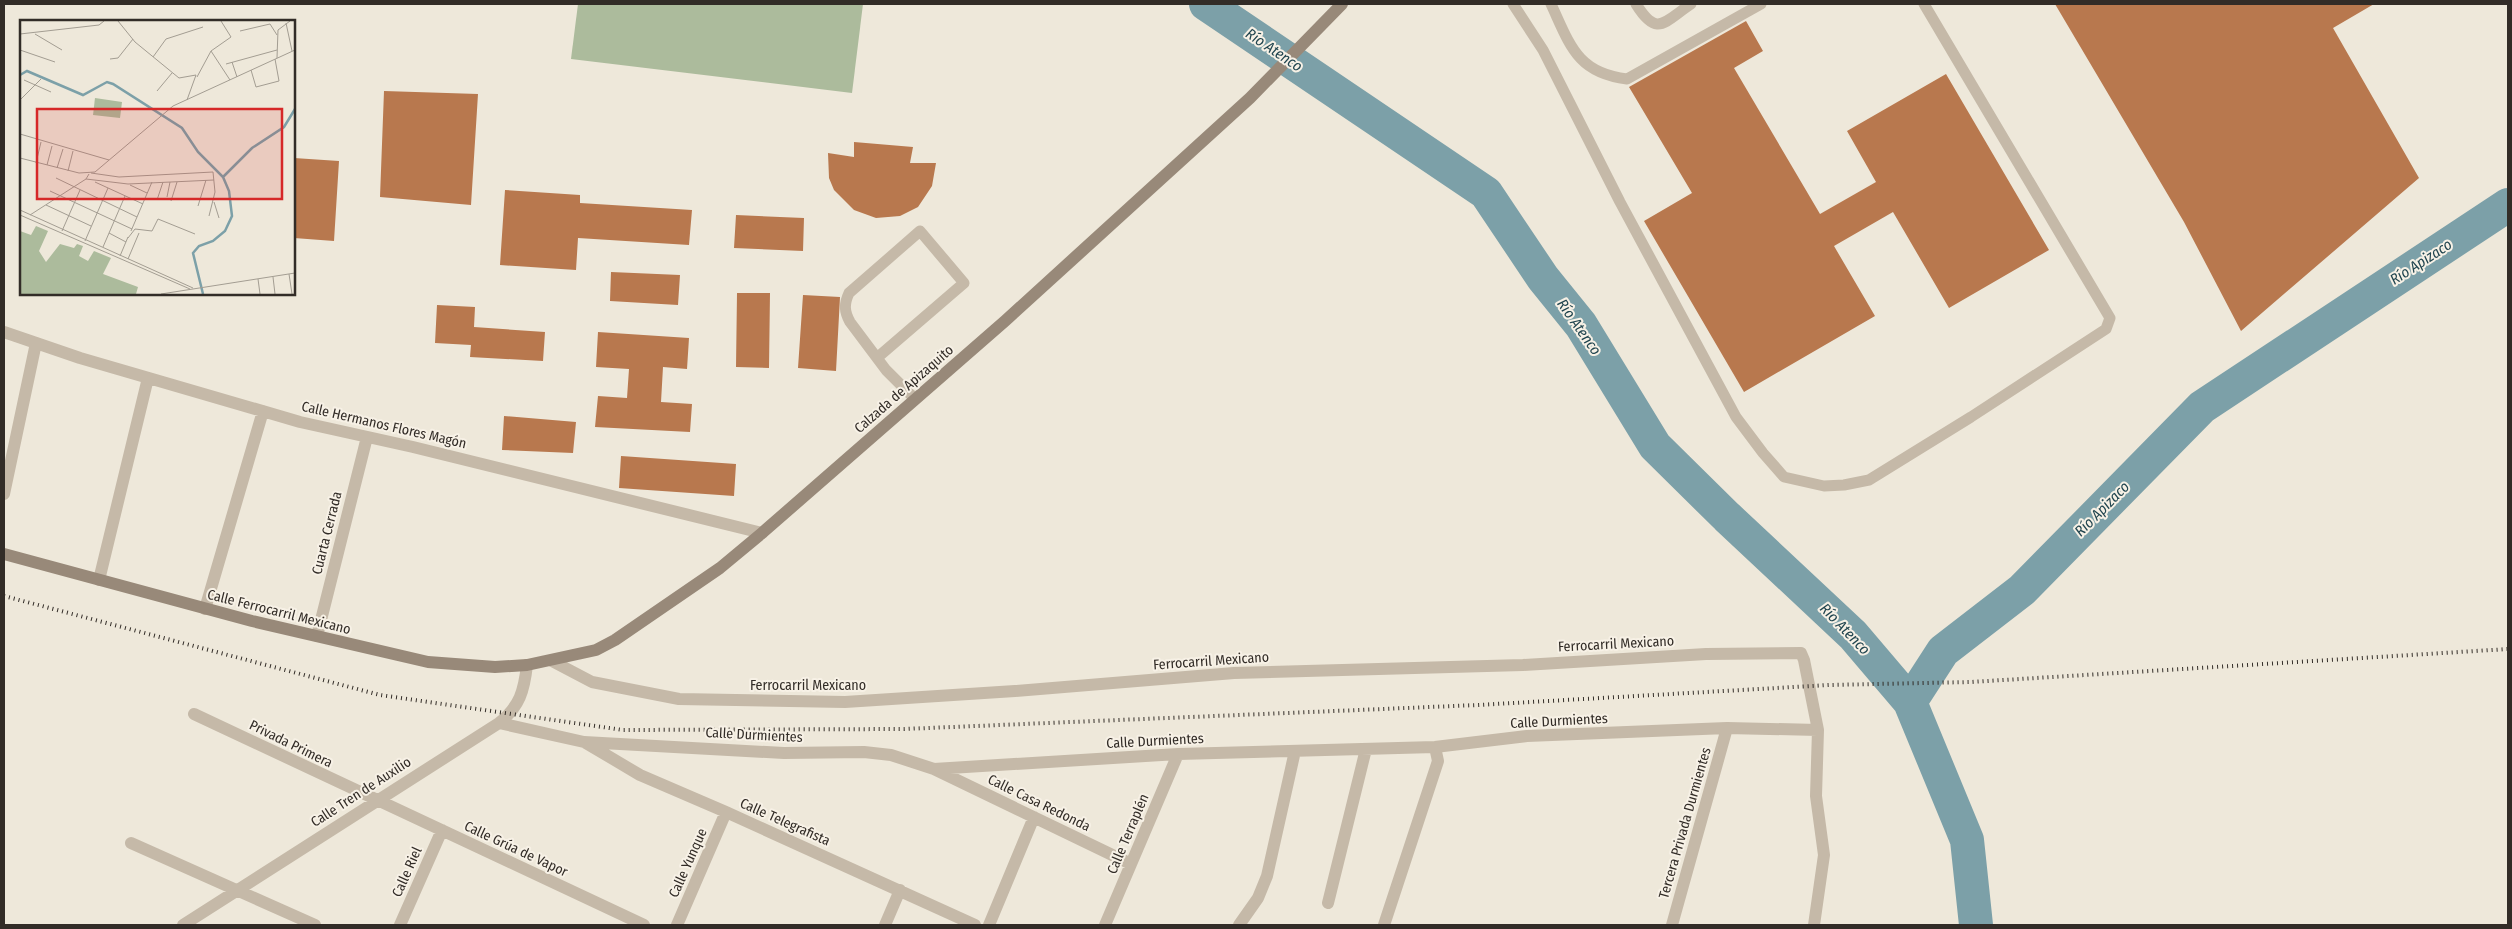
<svg xmlns="http://www.w3.org/2000/svg" width="2512" height="929" font-family="'Fira Sans Condensed',sans-serif">
<style>
.pitch{fill:#acbb9c}
.lines{fill:none;stroke-linecap:round;stroke-linejoin:round}
.river{stroke:#7ca0a8;stroke-width:34}
.building{fill:#b8784e}
.service{stroke:#c5b9a8;stroke-width:11}
.minor{stroke:#c5b9a8;stroke-width:12}
.secondary{stroke:#988979;stroke-width:12}
.rail{stroke:#322c27;stroke-width:4;stroke-dasharray:1 4;stroke-linecap:butt}
.labels{text-anchor:middle;dominant-baseline:central;stroke-width:4;stroke-linejoin:round;paint-order:stroke}
.street-label{font-size:14px;fill:#322c27;stroke:#f7f1e6}
.water-label{font-size:15px;font-style:italic;fill:#21454f;stroke:#f7f1e6}
.inset-river{fill:none;stroke:#7ca0a8;stroke-width:2.5}
.inset-road{fill:none;stroke:#a39d92;stroke-width:1}
.view{fill:#d62828;fill-opacity:0.15;stroke:#d62828;stroke-width:2.5}
.inset-edge{fill:none;stroke:#322c27;stroke-width:2.5}
</style>
<rect width="100%" height="100%" fill="#eee8da"/>
<!-- pitch -->
<path class="pitch" d="M578,4H863L852,93L571,59Z"/>
<g class="lines">
<!-- river -->
<path class="river" d="M1206,4L1486,193L1543,278L1581,325L1655,446L1727,517L1853,635L1910,702L1967,840L1976,925
M1910,702L1943,651L2022,590L2202,407L2508,205"/>
</g>
<!-- building -->
<path class="building" d="M2055,4H2374L2333,28L2419,178L2241,331L2184,222Z
M1746,21L1763,51L1734,68L1820,214L1876,182L1847,131L1946,74L2049,250L1949,308L1893,212L1834,246L1875,316L1744,392L1644,221L1692,193L1629,87Z
M384,91L478,94L471,205L380,197Z
M854,142L913,147L910,163H936L932,186L918,207L900,216L876,218L854,210L834,190L829,178L828,153L854,157Z
M294,158L339,161L334,241L294,238Z
M505,190L580,195V203L692,210L689,245L578,238L576,270L500,265Z
M736,215L804,218L803,251L734,248Z
M611,272L680,275L678,305L610,301Z
M737,293H770L769,368L736,367Z
M803,295L840,297L836,371L798,368Z
M437,305L475,307L474,327L545,332L543,361L470,357L471,345L435,343Z
M598,332L689,338L687,369L663,367L661,402L692,404L690,432L595,427L598,396L627,398L629,369L596,367Z
M504,416L576,422L573,453L502,450Z
M621,456L736,464L734,496L619,488Z"/>
<g class="lines">
<!-- service -->
<path class="service" d="M1513,4L1543,50L1620,202L1736,417L1763,453L1784,477L1824,486L1844,485L1869,480L1971,417L2106,329L2110,318L1924,4
M1551,4C1570,45 1577,73 1627,79L1761,4
M1636,4C1657,38 1664,22 1691,4
M878,357L964,283L920,231L849,293C844,304 844,311 850,322L886,370L915,399"/>
<!-- minor -->
<path class="minor" d="M4,332L80,358L300,422L413,447L762,533
M4,494L36,343
M99,580L148,378
M205,609L263,411
M317,636L367,437
M552,661L592,682L679,699L845,702L1015,691L1234,673L1523,665L1706,654L1801,653L1804,660L1818,730L1816,796L1824,855L1814,925
M194,714L644,925
M499,723L584,742L784,753L864,752L891,755L934,769L1178,754L1435,747L1527,736L1727,728L1818,730
M586,743L640,775L726,812L975,925
M934,769L1131,864
M131,843L315,925
M1328,903L1366,749
M183,925L499,723C520,706 524,691 527,665
M400,925L442,830
M677,925L726,812
M885,925L900,890
M989,925L1034,817
M1105,925L1178,754
M1239,925L1258,898L1267,876L1295,751
M1384,925L1438,761L1435,747
M1672,925L1727,728"/>
<!-- secondary -->
<path class="secondary" d="M4,554L252,621L428,662L495,667L527,665L596,650L615,640L720,568L762,533L1005,321L1250,98L1342,4"/>
<!-- rail -->
<path class="rail" d="M4,596L380,695L623,730L904,729L1478,705L1829,685L1971,682L2508,649"/>
</g>
<g class="labels">
<!-- street labels -->
<g class="street-label">
<text transform="translate(904 389) rotate(-41)">Calzada de Apizaquito</text>
<text transform="translate(384 425) rotate(13)">Calle Hermanos Flores Magón</text>
<text transform="translate(327 533) rotate(-76)">Cuarta Cerrada</text>
<text transform="translate(279 612) rotate(14)">Calle Ferrocarril Mexicano</text>
<text transform="translate(1616 644) rotate(-3)">Ferrocarril Mexicano</text>
<text transform="translate(1211 661) rotate(-4)">Ferrocarril Mexicano</text>
<text x="808" y="685">Ferrocarril Mexicano</text>
<text transform="translate(1559 721) rotate(-3)">Calle Durmientes</text>
<text transform="translate(754 735) rotate(3)">Calle Durmientes</text>
<text transform="translate(1155 741) rotate(-3)">Calle Durmientes</text>
<text transform="translate(291 744) rotate(26)">Privada Primera</text>
<text transform="translate(361 792) rotate(-33)">Calle Tren de Auxilio</text>
<text transform="translate(1039 803) rotate(26)">Calle Casa Redonda</text>
<text transform="translate(785 822) rotate(24)">Calle Telegrafista</text>
<text transform="translate(1685 823) rotate(-74)">Tercera Privada Durmientes</text>
<text transform="translate(1128 834) rotate(-67)">Calle Terraplén</text>
<text transform="translate(516 849) rotate(25)">Calle Grúa de Vapor</text>
<text transform="translate(688 863) rotate(-66)">Calle Yunque</text>
<text transform="translate(407 872) rotate(-66)">Calle Riel</text>
</g>
<!-- water labels -->
<g class="water-label">
<text transform="translate(1274 50) rotate(34)">Río Atenco</text>
<text transform="translate(2421 262) rotate(-33)">Río Apizaco</text>
<text transform="translate(1579 327) rotate(55)">Río Atenco</text>
<text transform="translate(2102 509) rotate(-45)">Río Apizaco</text>
<text transform="translate(1845 629) rotate(46)">Río Atenco</text>
</g>
</g>
<!-- overview -->
<g transform="translate(20 20)">
<rect width="275" height="275" fill="#eee8da"/>
<path d="M16,206L28,211L19,231L26,242L40,224L54,228L57,224L63,226L59,236L68,241L74,231L91,238L83,254L118,267L116,274H0V207V211L11,215Z" fill="#acbb9c"/>
<path d="M75,78L102,82L100,98L73,95Z" fill="#acbb9c"/>
<path class="inset-river" d="M0,55L7,51L63,75L87,62L93,64L162,108L178,132L203,157L209,171L212,196L205,211L193,221L179,226L173,233L183,274M203,157L232,128L264,107L275,89"/>
<path class="inset-road" d="M98,1L115,22L159,58L176,55L167,80M266,3L272,31M220,11L250,4L257,15M0,14L79,5L84,1M15,14L42,30M0,30L35,42M191,31L211,17L201,1M191,31L210,60M133,37L146,19L183,7M257,38L258,10L270,1M90,39L98,38L113,19M212,42L217,57M206,44L257,30M231,50L236,67L259,61L255,39M177,57L191,31M4,60L31,72M137,71L152,53M0,80L21,59M0,114L89,140M0,138L59,153L75,152L153,86L275,30M16,143L21,122M27,145L32,126M37,148L43,129M48,151L53,131M71,153L99,157L193,152L195,172L189,196M36,158L117,197M66,159L108,164L194,160M75,162L123,184M110,165L127,173M30,171L112,209M147,177L150,162M137,180L143,162M151,181L157,162M194,182L199,198M26,185L71,206M178,186L186,160M0,190L173,268M0,195L170,269M10,195L66,159L69,154M42,211L60,170M111,211L132,162M89,213L106,222M108,218L115,209L132,211L138,199L175,214M65,221L88,168M83,227L105,176M100,236L108,217M108,239L119,213M269,254L272,274M253,257L255,274M238,259L240,274M141,274L275,253"/>
<path class="view" d="M17,89H262V179H17Z"/>
<rect width="275" height="275" class="inset-edge"/>
</g>
<!-- border -->
<rect width="2512" height="929" fill="none" stroke="#322c27" stroke-width="10"/>
</svg>
